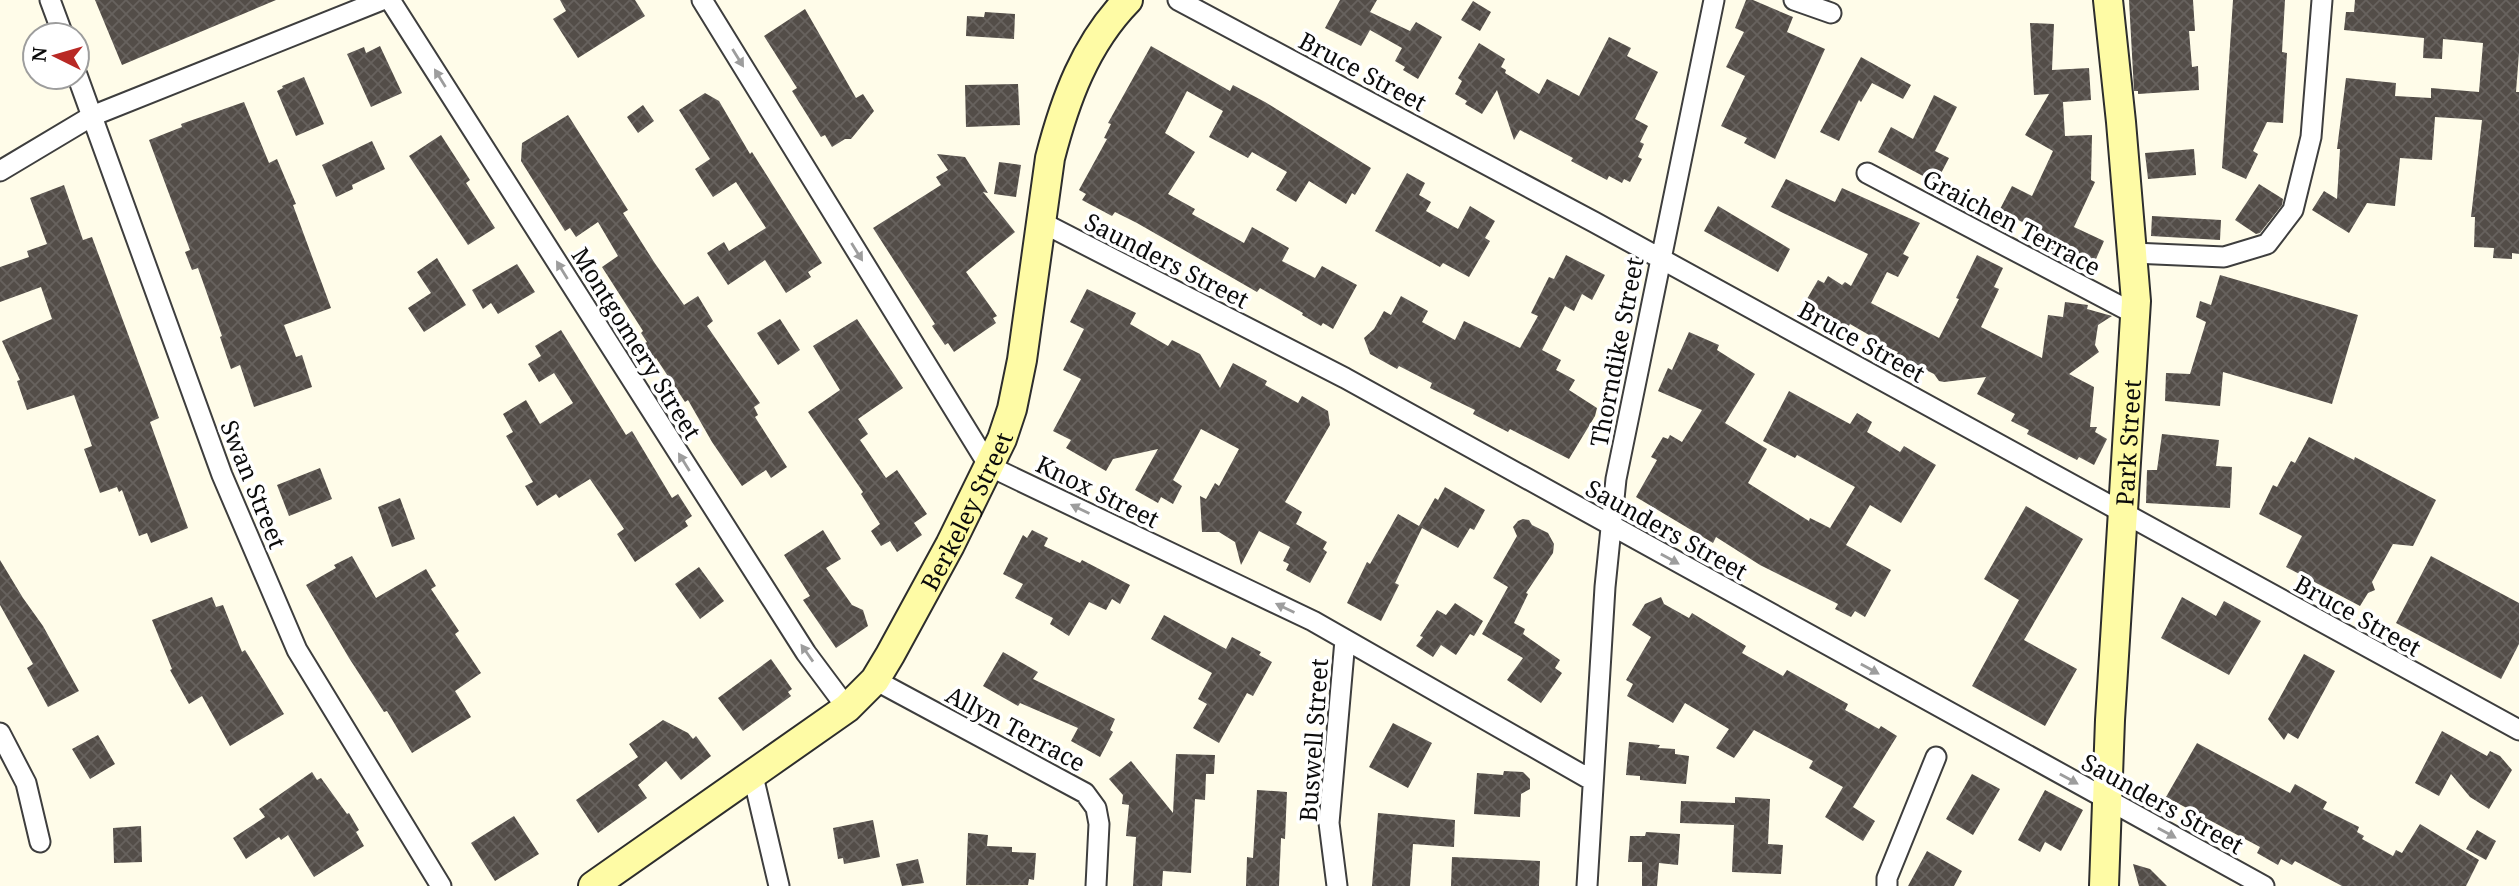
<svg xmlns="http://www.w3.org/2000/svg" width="2519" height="886" font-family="'Noto Serif',serif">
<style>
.building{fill:url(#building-cross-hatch)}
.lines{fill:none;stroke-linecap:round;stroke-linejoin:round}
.street-casing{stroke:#3e3e3e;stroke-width:23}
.secondary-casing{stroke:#2d2d2d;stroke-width:32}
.street{stroke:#fff;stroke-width:19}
.secondary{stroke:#fefba5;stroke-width:28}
.oneway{fill:#9d9d9d}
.labels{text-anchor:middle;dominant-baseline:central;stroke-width:7;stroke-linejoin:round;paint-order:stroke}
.street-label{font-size:24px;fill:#0b0b0b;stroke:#fff}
</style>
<defs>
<pattern id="building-cross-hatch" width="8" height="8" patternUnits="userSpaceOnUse" patternTransform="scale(1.75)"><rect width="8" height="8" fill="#534d48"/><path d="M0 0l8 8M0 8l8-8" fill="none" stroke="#67625e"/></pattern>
</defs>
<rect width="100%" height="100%" fill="#fffce9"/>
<!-- building -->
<path class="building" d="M95,0H276L122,65Z
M560,0H635L645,16L578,58L553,19L566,11Z
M1340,0H1377L1370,12L1410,31L1416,22L1442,37L1418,79L1403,70L1405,67L1395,61L1402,48L1370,30L1361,46L1325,28Z
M1746,0H1753L1793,17L1787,32L1825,49L1775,159L1744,143L1747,138L1721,126L1745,76L1726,67L1744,32L1735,28Z
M2129,0H2193L2195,31H2189L2192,67L2198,66L2199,90L2138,94V91H2134Z
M2233,0H2285L2282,52L2287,53L2283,123L2267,122L2253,151L2258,154L2246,179L2222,168Z
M2355,0H2519V53L2516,92H2519V254L2512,253V259L2493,258L2494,248L2474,247L2475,217H2471L2482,120L2435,117L2432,160L2400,158L2395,206L2367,203L2349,233L2312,210L2324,191L2337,199L2340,149H2337L2346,78L2396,83L2395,96L2431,98V88L2479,92L2483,43L2443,39L2442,59L2423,58L2424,38L2344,30L2346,12H2354Z
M1473,1L1491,12L1480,31L1461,20Z
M805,9L856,98L863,94L874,111L851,139H845L832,147L825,135L821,137L792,91L797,88L764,36Z
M985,12L1015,14L1014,39L966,36L967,16L984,17Z
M2030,23L2054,24L2052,70L2089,68L2091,100L2063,102L2065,136L2092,135L2091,180L2095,182L2074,227L2104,241L2092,268L2045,246L2050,235L1999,211L2012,186L2032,196L2053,151L2025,135L2049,94L2034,95Z
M1609,37L1631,48L1627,56L1658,72L1635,119L1648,126L1640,142L1644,144L1638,157L1642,159L1630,182L1624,179L1622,183L1609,176L1607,180L1571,161L1573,158L1520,130L1514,140L1497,90L1482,114L1465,104L1467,101L1455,94L1462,81L1458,78L1479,43L1505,59L1501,67L1506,70L1505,73L1539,94L1547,79L1579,96Z
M380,46L402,93L371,107L347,54L364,47L366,53Z
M1151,46L1230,91L1233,85L1265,102L1371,168L1355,195L1352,193L1346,204L1309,181L1296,202L1276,190L1287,172L1252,152L1248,158L1209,137L1223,111L1187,91L1165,133L1195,152L1168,194L1195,209L1192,214L1244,243L1252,227L1289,248L1282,261L1315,278L1322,266L1357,285L1333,329L1323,323L1321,326L1302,315L1303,313L1260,288L1257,292L1137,223L1115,212L1112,216L1082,200L1086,194L1079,190L1107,139L1104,138L1111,124L1108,123Z
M1861,57L1911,85L1903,99L1872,83L1861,102L1859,100L1839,141L1820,132Z
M304,77L324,124L296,136L277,91L283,88L282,86Z
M1018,84L1020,125L966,127L965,85Z
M705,93L719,101L750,154L752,152L822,263L808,272L811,277L786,293L765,260L728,285L707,253L724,242L729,251L766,228L736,182L713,197L695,169L710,159L679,110Z
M1934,95L1957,107L1935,151L1949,158L1936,183L1878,152L1891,127L1913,139Z
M244,102L269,163L277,159L296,204L293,205L331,308L284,325L296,357L302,355L312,387L254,407L240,365L231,369L220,337L222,336L198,268L192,270L185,252L190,250L149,140L182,127L181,124Z
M643,105L654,121L638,133L627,117Z
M568,115L628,210L623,213L654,262L684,305L698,296L713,321L707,326L760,403L754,407L758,415L755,417L787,467L771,478L766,470L742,486L712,442L688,400L685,402L656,358L654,360L643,344L647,342L641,333L643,331L602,267L618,256L598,222L576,237L570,228L565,231L521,161L522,143Z
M441,135L470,180L466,183L495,228L468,245L409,156Z
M372,141L385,169L352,185L353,189L336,197L322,165Z
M2194,149L2196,175L2148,179L2145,153Z
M937,154L965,157L988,193L983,192L1015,232L966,272L997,316L993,318L996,323L954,352L948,343L945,345L932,326L935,324L873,228L941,185L936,177L948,170Z
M999,162L1021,165L1016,197L994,194Z
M1407,173L1425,183L1419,195L1431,202L1426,211L1458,229L1470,206L1495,221L1485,238L1490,241L1469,277L1443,263L1440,267L1375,231Z
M1786,179L1835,202L1842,188L1920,223L1903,254L1909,257L1898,277L1887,272L1871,303L1939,338L1959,299L1956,298L1977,255L2003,268L1994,287L1999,289L1981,327L2042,358L2048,315L2063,317L2065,302L2088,305L2087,309L2112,316L2098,325L2095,345L2099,352L2069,374L2094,387L2090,427H2097L2095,432L2107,439L2094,465L2079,457L2077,460L2027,434L2029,430L2011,421L2015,414L1977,394L1986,377L1944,382L1939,381L1934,374L1896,355L1898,352L1881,345L1876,339L1850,324L1847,329L1804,304L1818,280L1824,283L1828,276L1842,285L1845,282L1851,286L1868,254L1771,207Z
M2259,184L2283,199L2282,205L2260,233L2256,234L2235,220Z
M64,185L83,240L92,237L148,388L159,418L150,422L188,528L151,543L147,533L139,536L122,490L119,492L117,487L100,493L84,449L92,446L74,395L27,410L17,381L20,380L2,341L52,319L41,287L0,302V267L29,257L27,251L47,244L30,198Z
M1718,206L1790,249L1778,272L1704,231Z
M2152,216L2221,220L2220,240L2151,236Z
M1566,255L1605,275L1592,300L1582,294L1574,311L1565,306L1542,350L1561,360L1556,370L1575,380L1569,390L1597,408L1595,416L1569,459L1510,429L1508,432L1473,414L1475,410L1430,388L1432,383L1399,366L1397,369L1370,354L1364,338L1374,329L1384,311L1391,315L1401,296L1428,311L1422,322L1455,340L1464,321L1520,348L1538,316L1531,313L1549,277L1554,279Z
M437,258L466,305L424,332L408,308L431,293L417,272Z
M517,264L535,292L498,314L491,303L483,309L472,290Z
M2220,275L2358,315L2332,404L2223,372L2220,406L2165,401L2166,373L2190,374L2206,322L2196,317L2200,301L2211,305Z
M1087,289L1136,313L1130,324L1168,346L1172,340L1200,354L1220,388L1233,363L1267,381L1265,385L1298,403L1302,396L1328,411L1330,425L1285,502L1302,512L1296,524L1327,542L1323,549L1327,552L1310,583L1286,570L1289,564L1283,561L1290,547L1259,531L1241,565L1235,542L1219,532H1202L1200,496L1206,499L1215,483L1219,486L1239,449L1201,429L1173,480L1182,486L1173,504L1161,497L1158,503L1135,490L1158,449L1113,459L1106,471L1066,448L1071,440L1053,431L1081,379L1063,370L1084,329L1070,322Z
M780,319L800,350L778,365L757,333Z
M857,319L903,388L858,419L868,434L860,440L886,478L897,470L927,514L914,523L922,535L897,552L890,541L881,546L871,531L880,524L861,494L863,492L808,412L840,390L813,346Z
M561,330L626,435L632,431L672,498L678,494L692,516L685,521L688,526L635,562L617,534L624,529L590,479L559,498L556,494L537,506L525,486L533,482L506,436L513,432L503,414L526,400L540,424L573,403L554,373L539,382L528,364L541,356L535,346Z
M1689,332L1719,345L1717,350L1755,374L1725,423L1767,449L1748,483L1809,521L1810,518L1830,528L1855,487L1797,455L1795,458L1763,441L1789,391L1850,424L1857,413L1872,422L1867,432L1900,452L1904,446L1936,465L1901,523L1870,505L1846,545L1891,570L1865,617L1855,611L1851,617L1835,609L1838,604L1760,565L1716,537L1713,543L1636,497L1657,460L1651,457L1663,437L1668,439L1670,435L1682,442L1702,410L1658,391L1668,368L1672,370Z
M2162,434L2219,440L2216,466L2232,467L2230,508L2146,503L2147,470H2157Z
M2309,437L2354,460L2355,457L2436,500L2413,546L2393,544L2372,582L2375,590L2368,593L2360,606L2286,567L2302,536L2259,514L2273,485L2277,487L2291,461L2295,463Z
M320,468L332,499L289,516L277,485Z
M1445,487L1485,510L1474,530L1470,528L1458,548L1422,528L1395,583L1399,585L1381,621L1347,603L1367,562L1370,564L1398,514L1419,526L1435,498L1438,500Z
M400,498L415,539L392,547L378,507Z
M2026,506L2083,539L2024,640L2077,669L2045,726L1972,686L2019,600L1984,579Z
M1523,519L1529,520L1532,525L1548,533L1554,544L1553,553L1526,593L1528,594L1514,623L1525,629L1523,634L1560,660L1555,668L1562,673L1541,703L1507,680L1523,658L1482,634L1508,587L1493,578L1517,536L1513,527L1518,521Z
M823,530L841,559L826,568L852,605L863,610L868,626L836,648L803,600L810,596L784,555Z
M1032,530L1048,538L1044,546L1080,563L1082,560L1130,585L1120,604L1112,599L1106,610L1089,602L1069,636L1050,624L1053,618L1015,598L1023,584L1003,574L1023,535L1027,538Z
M352,556L376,598L426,569L436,586L431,589L459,631L455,634L481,673L455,691L471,717L412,753L387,711L384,712L349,658L306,585L336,568L334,565Z
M2431,556L2519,603V644L2501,679L2396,623Z
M0,560L23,598L43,626L79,691L48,707L27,668L33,664L0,605Z
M699,567L724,601L700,619L675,584Z
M212,597L216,607L223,605L242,652L245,650L284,714L230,746L202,696L189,704L170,670L172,669L152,620Z
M1661,597L1664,604L1689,618L1692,613L1746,646L1742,653L1783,676L1787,670L1848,704L1845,710L1879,729L1881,726L1897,736L1853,807L1875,821L1863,841L1825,817L1843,787L1809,768L1813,761L1754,730L1734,758L1716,748L1729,729L1685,703L1673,723L1627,696L1633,684L1626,680L1651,637L1632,625L1645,604Z
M2182,597L2216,616L2224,601L2261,621L2229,675L2161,638Z
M1455,603L1483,621L1474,636L1470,634L1456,655L1441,645L1433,657L1416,646L1423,637L1420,636L1437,610L1446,615Z
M1164,615L1226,649L1232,637L1261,652L1259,655L1272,662L1253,696L1247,693L1219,743L1193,728L1207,704L1198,699L1212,673L1151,639Z
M1003,652L1038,672L1033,679L1115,719L1110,730L1113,732L1100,757L1071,741L1078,728L1020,703L1018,706L983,686Z
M2304,654L2335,671L2298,739L2288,733L2284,740L2268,719Z
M771,659L792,689L788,692L791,696L743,731L718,698Z
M663,720L688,733L693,739L696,736L711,756L681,780L666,761L638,785L647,798L598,833L576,800L638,757L629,744Z
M1393,723L1432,743L1408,788L1369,767Z
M2442,731L2487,756L2490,751L2500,756L2512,770L2489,809L2470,797L2451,774L2439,796L2415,783Z
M98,735L115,764L90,779L72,749Z
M1629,742L1660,745L1658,748L1675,749V754L1689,756L1686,784L1640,780V776L1626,775Z
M2197,743L2290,793L2295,784L2327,802L2323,809L2359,827L2357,832L2364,836L2362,839L2393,856L2396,850L2402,853L2420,824L2479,860L2466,886H2342L2295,861L2292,865L2281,859L2278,865L2257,853L2260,847L2166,797Z
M1176,754L1215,755L1214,774H1206L1205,800L1195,799L1191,873L1163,871L1162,886H1133L1136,837L1126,836L1129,805L1122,804L1123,795L1109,779L1131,761L1173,813Z
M1504,771L1523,772L1530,779V789L1521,794L1520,817L1474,814L1477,773L1503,775Z
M312,772L317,780L321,778L347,814L349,813L359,830L356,832L364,846L314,877L288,835L281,840L279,837L246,859L233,838L265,817L259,809Z
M1972,774L2000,789L1973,835L1946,819Z
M1257,790L1287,792L1285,839L1281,838L1279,886H1246L1247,857L1253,858Z
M2045,790L2083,810L2061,851L2045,842L2040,852L2018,840Z
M1735,797L1770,799L1768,844L1783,845L1781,874L1732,872L1734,825L1680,823L1681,801L1735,803Z
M1378,813L1455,820L1454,847L1413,844L1410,886H1372Z
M514,816L539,854L495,881L471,843Z
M873,820L880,857L844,864L843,858L838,859L833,828Z
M141,826L142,862L114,863L113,828Z
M2477,830L2496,841L2486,860L2466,849Z
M1646,832L1680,834L1678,865L1659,863L1657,886H1642V862H1628L1630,836H1645Z
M968,833L988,835L987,846L1012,847V852L1036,853L1034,880L1029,879L1028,885H966Z
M1927,851L1962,871L1954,886H1908Z
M1452,857L1540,861L1539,886H1451Z
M918,859L924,883L902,886L896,864Z
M2133,864L2150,869L2167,886H2139Z"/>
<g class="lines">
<!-- street casing -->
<g class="street-casing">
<path id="street" d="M50,0L63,35
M390,0L806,653L847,708
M702,0L989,466L1313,621L1593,781
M1178,0L1594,222L2519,730
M1794,0L1831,13
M77,75L222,475L297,650L441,886
M0,171L92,116L382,0
M1867,173L2135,314
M1041,222L1345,378L2264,886
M2133,253L2224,257L2267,244L2293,210L2311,137L2322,0
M875,680L1085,793L1096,808L1099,824L1096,886
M0,733L26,783L40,842
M753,776L779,886
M1337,886L1329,823L1345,640
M1587,886L1605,587L1616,479L1714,0
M1887,886V878L1936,757"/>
</g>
<!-- secondary casing -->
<g class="secondary-casing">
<g id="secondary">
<path id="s1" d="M593,886L847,708L875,680L890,655L950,545L1002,439L1012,409L1022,360L1050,158C1065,100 1085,44 1128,0"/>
<path id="s2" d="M2104,886L2110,720L2136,301L2121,122L2108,0"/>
</g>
</g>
<!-- street -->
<use href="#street" class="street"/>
<!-- secondary -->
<use href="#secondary" class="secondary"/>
</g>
<!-- one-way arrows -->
<defs><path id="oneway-solid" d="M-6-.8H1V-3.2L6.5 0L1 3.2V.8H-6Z" transform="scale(1.75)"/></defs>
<g class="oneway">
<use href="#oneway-solid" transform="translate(738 58) rotate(58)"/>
<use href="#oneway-solid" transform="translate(440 78) rotate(-122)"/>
<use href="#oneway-solid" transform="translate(857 252) rotate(58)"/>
<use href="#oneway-solid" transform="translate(562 270) rotate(-122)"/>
<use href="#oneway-solid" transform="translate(684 462) rotate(-122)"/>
<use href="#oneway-solid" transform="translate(1080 509) rotate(-154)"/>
<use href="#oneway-solid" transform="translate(1670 559) rotate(29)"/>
<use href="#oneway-solid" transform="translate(1285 608) rotate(-154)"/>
<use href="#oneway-solid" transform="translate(807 653) rotate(-125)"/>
<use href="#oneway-solid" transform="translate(1870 669) rotate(29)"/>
<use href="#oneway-solid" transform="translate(2069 779) rotate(29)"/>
<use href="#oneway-solid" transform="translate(2167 833) rotate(29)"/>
</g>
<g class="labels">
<!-- street labels -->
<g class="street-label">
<text transform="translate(1363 71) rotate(28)">Bruce Street</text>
<text transform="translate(2012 222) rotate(28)">Graichen Terrace</text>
<text transform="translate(1167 260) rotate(27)">Saunders Street</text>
<text transform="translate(1862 341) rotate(29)">Bruce Street</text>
<text transform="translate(637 343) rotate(58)">Montgomery Street</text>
<text transform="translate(1616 352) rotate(-79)">Thorndike Street</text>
<text stroke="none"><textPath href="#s2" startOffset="444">Park Street</textPath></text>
<text transform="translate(254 484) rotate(68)">Swan Street</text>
<text transform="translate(1098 491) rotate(26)">Knox Street</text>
<text stroke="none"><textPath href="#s1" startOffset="542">Berkeley Street</textPath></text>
<text transform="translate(1667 529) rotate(29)">Saunders Street</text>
<text transform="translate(2358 615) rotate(29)">Bruce Street</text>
<text transform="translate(1016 728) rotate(28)">Allyn Terrace</text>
<text transform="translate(1313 740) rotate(-86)">Buswell Street</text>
<text transform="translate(2163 803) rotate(29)">Saunders Street</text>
</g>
</g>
<!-- north arrow -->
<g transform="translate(56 56) rotate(275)"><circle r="33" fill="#ffffff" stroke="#9d9d9d" stroke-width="2"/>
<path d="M0-5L12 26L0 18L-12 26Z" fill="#b92925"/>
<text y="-10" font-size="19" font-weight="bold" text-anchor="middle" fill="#0b0b0b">N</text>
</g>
</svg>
